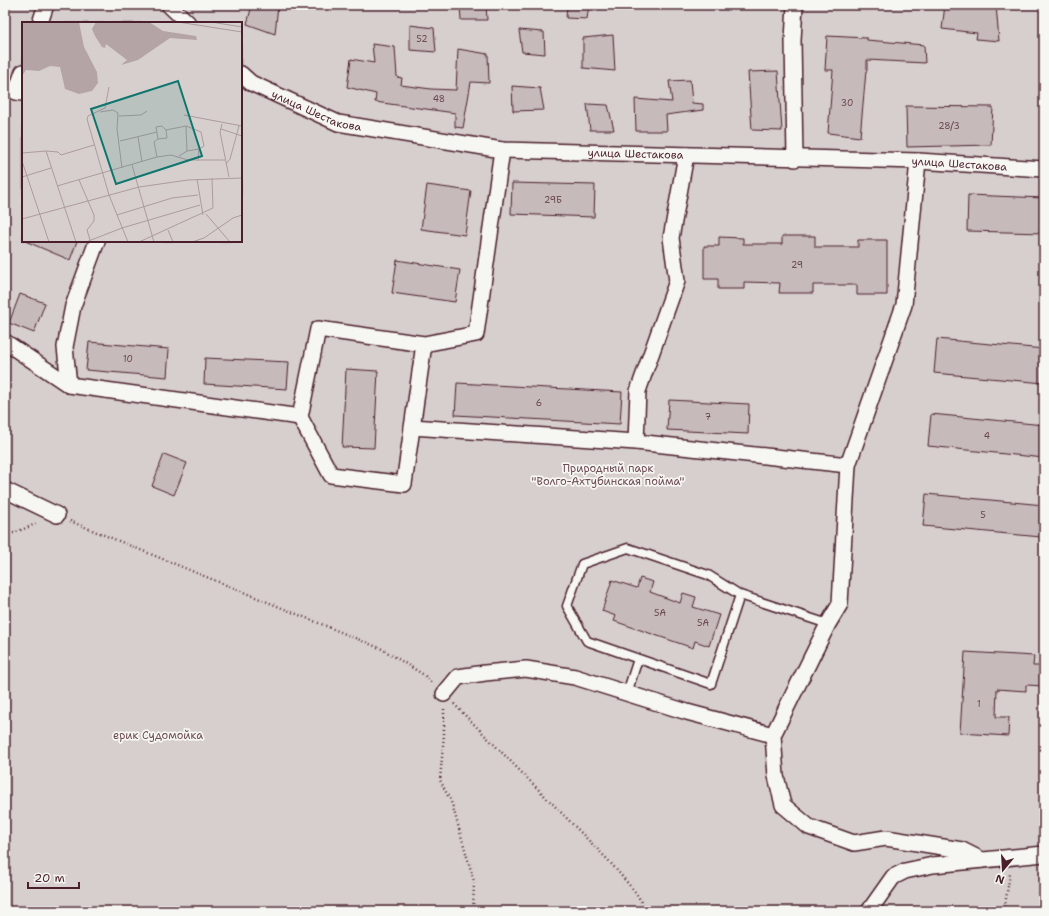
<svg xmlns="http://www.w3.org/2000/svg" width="1049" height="916" font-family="'Shantell Sans',sans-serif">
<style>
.green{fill:#d7cfce;stroke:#90777c;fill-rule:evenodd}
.building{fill:#c6babb;stroke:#4a1f2b}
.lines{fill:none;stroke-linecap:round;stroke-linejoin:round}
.service-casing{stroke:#4a1f2b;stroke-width:11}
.minor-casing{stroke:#4a1f2b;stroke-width:18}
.path{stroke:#4a1f2b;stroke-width:2.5;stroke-dasharray:1 3;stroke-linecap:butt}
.service{stroke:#f6f6f2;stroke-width:8}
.minor{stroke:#f6f6f2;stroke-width:15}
.labels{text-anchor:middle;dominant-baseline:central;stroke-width:3.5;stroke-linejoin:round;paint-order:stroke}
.number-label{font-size:9px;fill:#69464f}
.street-label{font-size:11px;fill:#4a1f2b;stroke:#f6f6f2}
.park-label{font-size:11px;fill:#6d4b54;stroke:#f6f6f2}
.inset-road{fill:none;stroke:#ad9b9e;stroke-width:1}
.view{fill:#0f766e;fill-opacity:0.15;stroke:#0f766e;stroke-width:2}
.inset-edge{fill:none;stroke:#4a1f2b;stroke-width:2}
</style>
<rect width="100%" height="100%" fill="#efedea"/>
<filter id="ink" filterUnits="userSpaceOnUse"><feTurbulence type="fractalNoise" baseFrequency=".025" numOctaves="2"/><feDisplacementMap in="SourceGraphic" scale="8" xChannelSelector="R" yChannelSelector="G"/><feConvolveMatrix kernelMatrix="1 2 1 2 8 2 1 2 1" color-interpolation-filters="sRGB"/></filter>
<g filter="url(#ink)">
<!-- green -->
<path class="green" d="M5,5H1044V911H5ZM23,23H241V241H23Z"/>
<!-- building -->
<path class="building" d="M252,5H278L275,34L247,24Z
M460,5H486L487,20H461Z
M567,5H589L587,19L566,18Z
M945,5H996L999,41L976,39L977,33L942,29Z
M410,25L434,28L436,52L410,50Z
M519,30L544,32L545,54L522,52Z
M613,35L615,71L583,68V38Z
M827,36L867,38V40L924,45L925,63L867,60V71H866L860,137L828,133L833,70H825Z
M372,44L395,47L397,77L402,78L401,85L431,89L456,90L458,49L488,54L489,83L471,82L463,128L455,127V113L375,102L376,94L347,87L351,59L374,63Z
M778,71L782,131L752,130L748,72Z
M690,80L692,103L703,104V110L666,115L667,131H636L635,99L672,102L669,81Z
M512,86L540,88L544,110L513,111Z
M587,104L608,105L614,130H590Z
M906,106L993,107L991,145L907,147Z
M512,183L595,185L594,217L511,214Z
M427,185L471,191L465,235L421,229Z
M968,195L1044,198V233L967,231Z
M782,236H815V247H858V240H887V295H857V285H813V293H779L780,283L744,282V289H718V279H704V246H719V237L743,238V244H782Z
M25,241H77L70,260Z
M397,260L460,270L455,302L392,293Z
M20,294L45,303L34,333L9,323Z
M937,339L1044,349V383L934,373Z
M89,342L169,349L167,377L86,370Z
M205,358L289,362L287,389L204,384Z
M346,369L378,371L374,448L342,447Z
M457,383L622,392L620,424L455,415Z
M669,400L749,404L748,434L667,430Z
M931,414L1044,425V458L928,446Z
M164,454L187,463L174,495L152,486Z
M926,494L1044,505L1041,537L923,526Z
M640,578L653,582L650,592L680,603L683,593L696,597L693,607L719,615L709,646L695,641L693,648L614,621L616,616L602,611L612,580L637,588Z
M965,652L1034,656L1033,666H1044V686L1026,685V691L997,689L996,717H1009L1008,736L960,733Z"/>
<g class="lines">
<!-- service casing -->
<g class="service-casing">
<path id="service" d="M740,595L708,575L628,548L582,564L567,606L587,641L711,684L740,595L828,624
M627,693L638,659"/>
</g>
<!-- minor casing -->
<g class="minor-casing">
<g id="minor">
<path d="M169,5L188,23"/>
<path d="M795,5L793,40L795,159"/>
<path d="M40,23L46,5"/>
<path d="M23,72L16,92L23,93"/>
<path id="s1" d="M241,74L251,83L338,123L502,150L918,161L1044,169"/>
<path d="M918,161L904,305L848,465L840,604L828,624L773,735L776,776L783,805L809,827L854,843L886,838L962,850L982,860"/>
<path d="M97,241L73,306L65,347L69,385L300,417"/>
<path d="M5,342L69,385"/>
<path d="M424,344L318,329L300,417L331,475L404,484L424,344L476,334L502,150"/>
<path d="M412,427L636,442L848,465"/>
<path d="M636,442L638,391L677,281L671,238L686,155"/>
<path d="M5,490L57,515"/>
<path d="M444,694L458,677L485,673L526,669L575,677L687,712L773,735"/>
<path d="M869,911L893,877L905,871L933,865L1044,854"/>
</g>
</g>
<!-- path -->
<path class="path" d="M70,521L382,649L424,675L433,684
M5,532L14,533L38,523
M454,704L609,861L636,893L647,911
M444,709V734L440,780L452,804L474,881L473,911
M1004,911L1010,874"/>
<!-- service -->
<use href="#service" class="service"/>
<!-- minor -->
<use href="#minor" class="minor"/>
</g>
</g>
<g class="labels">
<!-- number labels -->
<g class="number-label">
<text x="422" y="39">52</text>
<text x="439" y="99">48</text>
<text x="847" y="103">30</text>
<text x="949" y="126">28/3</text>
<text x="553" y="200">29Б</text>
<text x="797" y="265">29</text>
<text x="128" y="359">10</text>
<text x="539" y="403">6</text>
<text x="708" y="417">7</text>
<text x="987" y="436">4</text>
<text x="983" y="515">5</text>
<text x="660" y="613">5А</text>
<text x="703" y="623">5А</text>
<text x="979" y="704">1</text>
</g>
<!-- street labels -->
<g class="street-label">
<text stroke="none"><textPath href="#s1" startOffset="85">улица Шестакова</textPath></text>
<text stroke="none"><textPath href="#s1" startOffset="409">улица Шестакова</textPath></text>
<text stroke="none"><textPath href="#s1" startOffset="733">улица Шестакова</textPath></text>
</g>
<!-- park labels -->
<g class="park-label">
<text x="608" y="468">Природный парк<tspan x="608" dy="13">"Волго-Ахтубинская пойма"</tspan></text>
<text x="158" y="735">ерик Судомойка</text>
</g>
</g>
<!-- overview -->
<g transform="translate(22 22)">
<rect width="220" height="220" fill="#efedea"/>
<path d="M0,0H220V220H0Z" fill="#d7cfce"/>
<path d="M0,0H57L62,25L75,50L76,61L70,69L57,72L43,67L38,45L28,44L17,49L4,48L0,54ZM74,0H127L141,9L174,14L175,18L148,16L116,38L99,43L105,38L84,22L83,26L80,25L73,14L70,7Z" fill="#b4a4a5"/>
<path class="inset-road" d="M156,0L220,10M189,0L220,5M87,65L83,86L66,94L65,97L87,173L106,220M78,90L91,88L96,91L95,107L100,146M162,93L220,104M97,94L119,93L125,89M200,102L198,110L207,155M164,104L179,110L182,124L177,127M199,107L220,114M144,108L164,104L165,129L157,134M116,115L120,140M98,119L135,110M24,129L54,220M165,129L177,127L176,139M0,131L24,129L36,130L39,133L72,123M135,135L132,120L136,117L134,105L140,104L144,108L145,116L136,117M0,139L27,220M204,142L208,137L217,104M110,143L132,220M0,155L29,146M175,157L181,193M57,158L72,193V199L65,208L68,218M35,164L135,135L149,133L166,138H203M184,192L208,220M95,193L150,176L176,173M0,197L117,165L166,158L220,156M146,208L151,220M64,220L100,206L178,183M117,220L191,186L190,156M170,220L182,216L211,196L220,193"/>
<path class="view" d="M156,59L180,134L94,162L69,87Z"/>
<rect width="220" height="220" class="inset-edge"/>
</g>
<!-- margin -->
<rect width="1049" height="916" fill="none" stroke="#f6f6f2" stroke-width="20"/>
<rect x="10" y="10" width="1029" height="896" fill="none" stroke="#4a1f2b" stroke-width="1.5" filter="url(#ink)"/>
<!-- north arrow -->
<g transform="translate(1003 870) rotate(198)" stroke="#f6f6f2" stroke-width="3" paint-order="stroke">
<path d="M0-3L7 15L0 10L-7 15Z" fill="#4a1f2b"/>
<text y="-6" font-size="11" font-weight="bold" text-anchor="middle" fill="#4a1f2b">N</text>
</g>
<!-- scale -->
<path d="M28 882v6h51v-6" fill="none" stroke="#4a1f2b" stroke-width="2"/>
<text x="34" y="882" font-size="12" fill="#4a1f2b" stroke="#f6f6f2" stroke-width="3" paint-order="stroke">20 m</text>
</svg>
